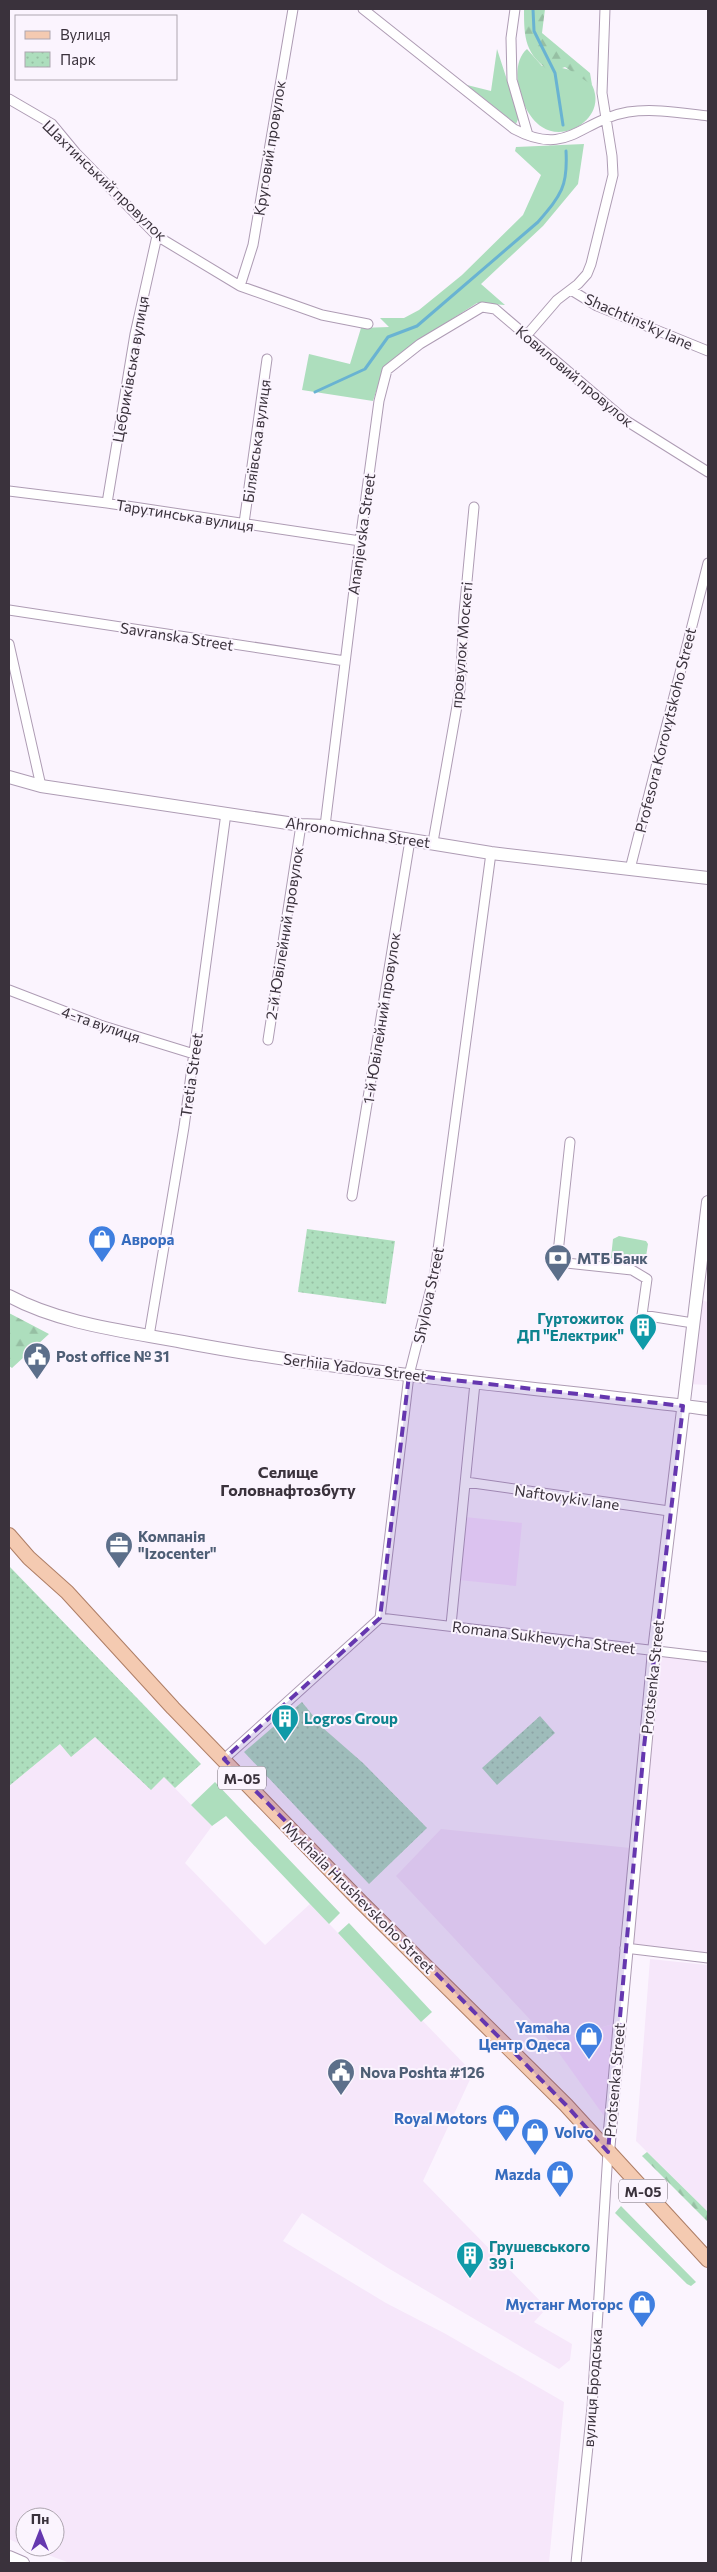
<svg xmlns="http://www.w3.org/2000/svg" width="717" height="2572" font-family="Commissioner,sans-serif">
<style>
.built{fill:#f9e5ff}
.industrial{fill:#f6e7fa}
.green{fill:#addebd}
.forest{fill:url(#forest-firs)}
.park{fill:url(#park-dots)}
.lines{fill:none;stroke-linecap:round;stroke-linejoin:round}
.stream{stroke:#69b3d2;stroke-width:3}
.street-casing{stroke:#ae9cb4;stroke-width:11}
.secondary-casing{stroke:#ae9cb4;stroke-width:14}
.primary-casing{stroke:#ae7e66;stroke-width:16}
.street{stroke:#fff;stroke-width:9}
.secondary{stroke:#fff;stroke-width:12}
.primary{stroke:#f4cab1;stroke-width:14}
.marked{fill:#6537af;fill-opacity:0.2;stroke:#6537af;stroke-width:4;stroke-dasharray:10 6;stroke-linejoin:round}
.labels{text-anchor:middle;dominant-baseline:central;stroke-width:4;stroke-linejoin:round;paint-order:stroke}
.shield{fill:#fbf4fe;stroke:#746c76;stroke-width:1}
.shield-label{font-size:14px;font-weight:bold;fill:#3a323c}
.street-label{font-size:15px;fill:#3a323c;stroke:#fbf4fe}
.shop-label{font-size:15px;font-weight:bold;fill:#366cbe;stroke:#fbf4fe;text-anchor:end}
.service-label{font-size:15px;font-weight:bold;fill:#4e5e75;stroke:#fbf4fe;text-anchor:start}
.culture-label{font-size:15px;font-weight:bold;fill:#0d838f;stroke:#fbf4fe;text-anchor:start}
.neighbourhood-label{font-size:16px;font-weight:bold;fill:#3a323c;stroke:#fbf4fe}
</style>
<defs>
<pattern id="forest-firs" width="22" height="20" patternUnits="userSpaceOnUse" patternTransform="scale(1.25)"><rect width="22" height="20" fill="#addebd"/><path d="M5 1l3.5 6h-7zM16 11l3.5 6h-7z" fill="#96bfa3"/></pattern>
<pattern id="park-dots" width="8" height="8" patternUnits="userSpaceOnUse" patternTransform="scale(1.25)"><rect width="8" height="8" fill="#addebd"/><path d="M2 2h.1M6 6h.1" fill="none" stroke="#96bfa3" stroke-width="1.8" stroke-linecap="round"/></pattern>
</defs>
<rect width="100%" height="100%" fill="#fbf4fe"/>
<!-- built -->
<path class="built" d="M465,1517L522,1523L516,1586L459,1580Z
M613,2024L604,2116L551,2042Z"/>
<!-- industrial -->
<path class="industrial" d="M700,1300L708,1302V1385L687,1384Z
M655,1653L708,1659V1953L628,1946Z
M95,1737L151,1789L164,1777L212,1826L185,1863L265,1945L310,1904L473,2073L423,2181L547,2308L534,2322L572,2344L570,2360L559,2369L388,2268L302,2213L283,2241L386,2303L444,2333L564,2402L549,2563H70L26,2547H55V2517H25V2547L9,2539V1786L60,1744Z
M441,1829L631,1848L613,2024L551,2042L396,1876Z
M650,1959L708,1965V2212L636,2141Z"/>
<!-- green -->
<path class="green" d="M497,49L519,117L516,124L467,85L491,91Z
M527,49L542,66C561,67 592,70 595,94C600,121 564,142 542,127C521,114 507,66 527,49Z
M584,144L578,184L543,226L481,284L505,305L477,303L419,340L384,367L373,401L302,390L309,354L350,364L361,328L389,327L380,318H404L419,310L462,275L523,215L541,175L515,151L516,147Z
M619,1236L646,1241L648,1244L645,1263L639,1266L614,1262L611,1258L613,1239Z
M215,1782L340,1913L329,1924L226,1816L212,1826L191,1805Z
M349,1923L432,2012L421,2022L338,1933Z
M621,2206L696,2282L691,2286L687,2284L615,2213Z"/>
<!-- forest -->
<path class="forest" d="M524,9H545L542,33L590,73L592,85L565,67L551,72C525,54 524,39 524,9Z
M9,1313L49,1334L12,1368L9,1366Z
M647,2152L708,2212V2222L642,2156Z"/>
<!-- park -->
<path class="park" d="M307,1229L395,1241L386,1304L298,1292Z
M9,1566L201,1764L175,1788L164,1777L151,1790L95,1737L71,1757L60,1744L9,1786Z
M302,1702L323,1728L363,1763L427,1828L369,1884L244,1752Z
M540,1716L555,1733L497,1785L482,1768Z"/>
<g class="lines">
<!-- stream -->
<path class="stream" d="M533,9L534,31L555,73L563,125
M315,392L365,369L388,337L417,326L538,222C561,195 568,187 566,151"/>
<!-- street casing -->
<g class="street-casing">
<path id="street" d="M363,9L514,129C568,158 580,120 628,112C654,108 682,113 708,116
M515,9L511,38L512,80L528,135
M9,99L52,124L76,153L157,236L240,286L322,315L368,324
M240,286L253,245L293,9
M571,290L597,306L708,351
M526,336L557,300L578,284L587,274L591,264L613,175L612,156L602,93L605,9
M9,491L107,503L360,541
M107,503L135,334L157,236
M244,523L267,359
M9,610L345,661
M9,644L41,786
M325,826L360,541L379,401L387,370L420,344L482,307L495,309L625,420L708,472
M433,842L460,689L464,613L474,507
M630,869L708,563
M9,990L100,1025L194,1054
M268,1040L301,825
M570,1142L557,1262L632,1270L647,1279L642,1315L693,1323
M352,1196L410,840
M149,1336L184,1127L226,813
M466,1482L669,1511
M380,1618L708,1657
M451,1625L475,1383
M224,1759L380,1618L409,1375L435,1272L491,853
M625,1948L708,1958
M576,2563L592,2407L608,2152"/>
</g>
<!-- secondary casing -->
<g class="secondary-casing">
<path id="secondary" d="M9,777L41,786L301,825L325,826L491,853L708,878
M9,1296C61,1324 125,1331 183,1342C357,1375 534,1386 708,1409
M608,2152L654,1651L708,1202
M9,2557L23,2563"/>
</g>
<!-- primary casing -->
<g class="primary-casing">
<path id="primary" d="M9,1535L29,1558L67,1592L173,1708L360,1901L566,2105L708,2260"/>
</g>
<!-- street -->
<use href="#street" class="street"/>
<!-- secondary -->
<use href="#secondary" class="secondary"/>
<!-- primary -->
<use href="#primary" class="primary"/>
</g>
<!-- marked area -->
<path class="marked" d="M409,1375L683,1406L644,1747L608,2152L566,2105L224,1759L380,1618Z"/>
<!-- icons -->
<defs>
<g id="shop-pin" transform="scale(1.4375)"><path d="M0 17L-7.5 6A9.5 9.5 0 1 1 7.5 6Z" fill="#3f7fe0" stroke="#fbf4fe"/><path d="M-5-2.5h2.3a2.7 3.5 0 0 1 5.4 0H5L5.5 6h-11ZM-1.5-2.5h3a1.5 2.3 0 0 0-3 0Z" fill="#fff"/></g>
<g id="bank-pin" transform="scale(1.4375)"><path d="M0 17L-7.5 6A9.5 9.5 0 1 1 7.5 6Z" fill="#5c6f8a" stroke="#fbf4fe"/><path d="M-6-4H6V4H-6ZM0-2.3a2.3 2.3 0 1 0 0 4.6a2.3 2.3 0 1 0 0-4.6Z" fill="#fff"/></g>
<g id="building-pin" transform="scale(1.4375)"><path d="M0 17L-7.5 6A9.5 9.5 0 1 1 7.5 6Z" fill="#0f9aa8" stroke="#fbf4fe"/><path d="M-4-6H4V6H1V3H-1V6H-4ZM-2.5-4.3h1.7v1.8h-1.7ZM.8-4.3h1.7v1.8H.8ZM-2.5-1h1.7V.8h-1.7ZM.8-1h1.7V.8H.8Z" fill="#fff"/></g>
<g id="civic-pin" transform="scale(1.4375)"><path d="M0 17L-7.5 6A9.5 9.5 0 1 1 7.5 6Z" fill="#5c6f8a" stroke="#fbf4fe"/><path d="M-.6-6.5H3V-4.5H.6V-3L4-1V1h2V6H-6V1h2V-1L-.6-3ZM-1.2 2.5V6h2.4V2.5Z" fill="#fff"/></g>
<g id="office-pin" transform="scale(1.4375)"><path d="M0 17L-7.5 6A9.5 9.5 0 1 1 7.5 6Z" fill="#5c6f8a" stroke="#fbf4fe"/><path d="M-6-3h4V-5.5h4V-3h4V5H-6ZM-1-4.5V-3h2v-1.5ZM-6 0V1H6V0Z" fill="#fff"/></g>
</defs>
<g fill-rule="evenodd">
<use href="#shop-pin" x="102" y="1239"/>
<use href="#bank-pin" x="558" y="1258"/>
<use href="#building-pin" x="643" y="1327"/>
<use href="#civic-pin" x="37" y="1356"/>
<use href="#office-pin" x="119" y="1545"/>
<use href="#building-pin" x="285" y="1718"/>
<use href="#shop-pin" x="589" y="2036"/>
<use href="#civic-pin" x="341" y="2072"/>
<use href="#shop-pin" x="506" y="2118"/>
<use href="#shop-pin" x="535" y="2132"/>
<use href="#shop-pin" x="560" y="2174"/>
<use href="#building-pin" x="470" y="2255"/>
<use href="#shop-pin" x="642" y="2304"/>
</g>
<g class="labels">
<!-- shield labels -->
<g class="shield">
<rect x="218" y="1766.5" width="48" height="23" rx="4"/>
<rect x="619" y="2179.5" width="48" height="23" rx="4"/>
</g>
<g class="shield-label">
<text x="242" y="1778">М-05</text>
<text x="643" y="2191">М-05</text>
</g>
<!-- street labels -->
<g class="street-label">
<text transform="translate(269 148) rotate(-81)">Круговий провулок</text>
<text transform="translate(105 180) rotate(44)">Шахтинський провулок</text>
<text transform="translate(639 321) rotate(24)">Shachtins'ky lane</text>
<text transform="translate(130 369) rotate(-80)">Цебриківська вулиця</text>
<text transform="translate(575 376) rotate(40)">Ковиловий провулок</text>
<text transform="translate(256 441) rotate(-82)">Біляївська вулиця</text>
<text transform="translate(185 515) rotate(9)">Тарутинська вулиця</text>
<text transform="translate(361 534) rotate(-82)">Ananjevska Street</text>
<text transform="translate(177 636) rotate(9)">Savranska Street</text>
<text transform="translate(461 645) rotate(-85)">провулок Москеті</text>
<text transform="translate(665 730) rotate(-76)">Profesora Korovytskoho Street</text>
<text transform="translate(358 832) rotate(8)">Ahronomichna Street</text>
<text transform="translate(284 933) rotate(-81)">2-й Ювілейний провулок</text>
<text transform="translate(381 1018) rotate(-81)">1-й Ювілейний провулок</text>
<text transform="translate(101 1024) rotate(19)">4-та вулиця</text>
<text transform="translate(191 1075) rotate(-82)">Tretia Street</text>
<text transform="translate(428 1295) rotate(-78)">Shylova Street</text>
<text transform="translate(355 1367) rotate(7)">Serhiia Yadova Street</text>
<text transform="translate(567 1497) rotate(8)">Naftovykiv lane</text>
<text transform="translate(544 1637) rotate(7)">Romana Sukhevycha Street</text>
<text transform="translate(652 1677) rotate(-84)">Protsenka Street</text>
<text transform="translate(359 1897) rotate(45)">Mykhaila Hrushevskoho Street</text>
<text transform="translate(614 2080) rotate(-85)">Protsenka Street</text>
<text transform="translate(592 2388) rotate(-86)">вулиця Бродська</text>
</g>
<!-- shop labels -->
<g class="shop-label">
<text x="121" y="1239" text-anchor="start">Аврора</text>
<text x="570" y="2027">Yamaha<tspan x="570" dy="17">Центр Одеса</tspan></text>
<text x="487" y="2118">Royal Motors</text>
<text x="554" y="2132" text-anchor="start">Volvo</text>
<text x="541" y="2174">Mazda</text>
<text x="623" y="2304">Мустанг Моторс</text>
</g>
<!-- service labels -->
<g class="service-label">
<text x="577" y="1258">МТБ Банк</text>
<text x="56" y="1356">Post office № 31</text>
<text x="138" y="1536">Компанія<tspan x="138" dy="17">"Izocenter"</tspan></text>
<text x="360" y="2072">Nova Poshta #126</text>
</g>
<!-- culture labels -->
<g class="culture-label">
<text x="624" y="1318" text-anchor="end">Гуртожиток<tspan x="624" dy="17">ДП "Електрик"</tspan></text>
<text x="304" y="1718">Logros Group</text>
<text x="489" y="2246">Грушевського<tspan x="489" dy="17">39 і</tspan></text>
</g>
<!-- neighbourhood labels -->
<g class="neighbourhood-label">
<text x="288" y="1471">Селище<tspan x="288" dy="18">Головнафтозбуту</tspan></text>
</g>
</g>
<!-- border -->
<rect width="717" height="2572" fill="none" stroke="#3a323c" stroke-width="20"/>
<!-- legend -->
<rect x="15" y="15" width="162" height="65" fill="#fbf4fe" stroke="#aea6b0"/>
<rect x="25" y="31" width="25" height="8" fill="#f4cab1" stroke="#aea6b0"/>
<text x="60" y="40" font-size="15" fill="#3a323c">Вулиця</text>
<rect x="25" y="52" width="25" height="15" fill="url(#park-dots)" stroke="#aea6b0"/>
<text x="60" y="65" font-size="15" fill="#3a323c">Парк</text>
<!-- north arrow -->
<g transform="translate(40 2532)"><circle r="24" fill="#fbf4fe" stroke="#aea6b0"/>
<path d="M0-4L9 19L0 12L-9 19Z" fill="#6537af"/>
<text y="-8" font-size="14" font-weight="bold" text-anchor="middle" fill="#3a323c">Пн</text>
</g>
</svg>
